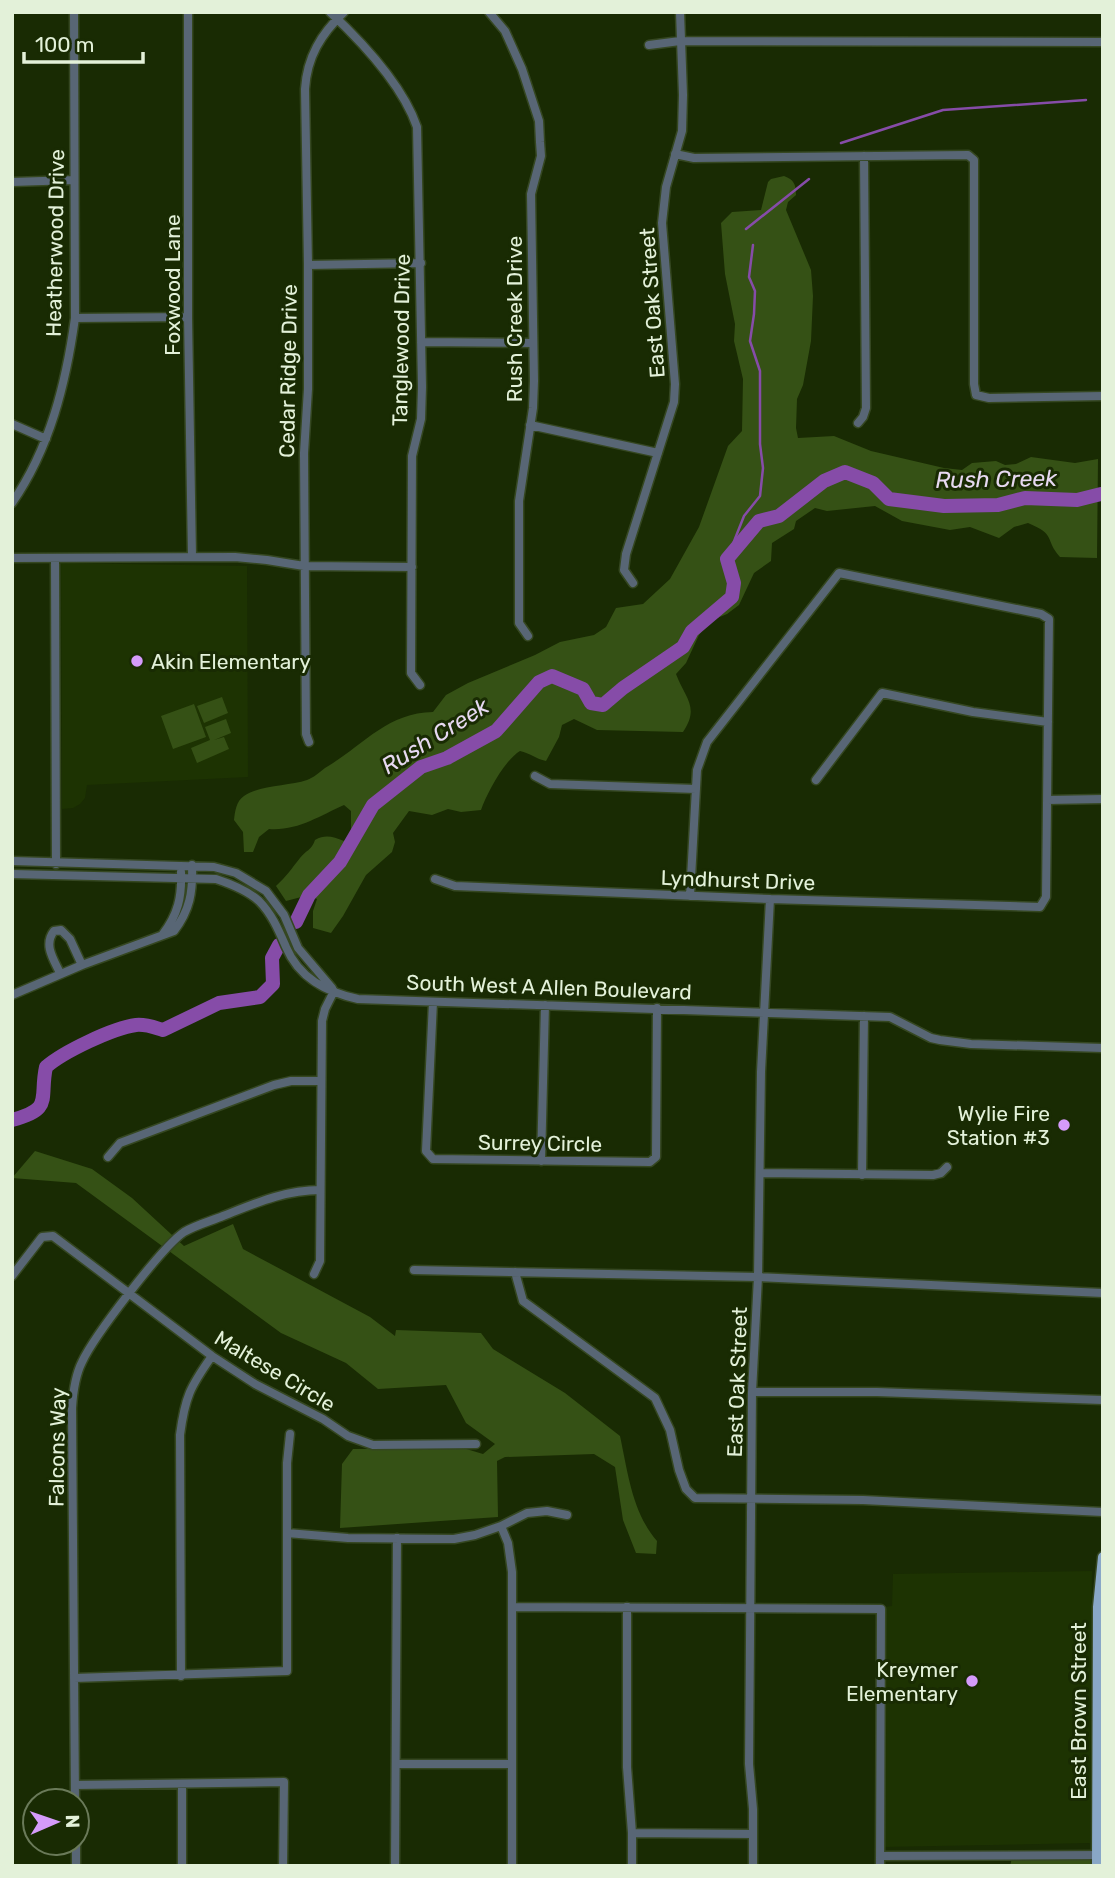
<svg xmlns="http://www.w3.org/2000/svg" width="1115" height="1878" font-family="Rubik,sans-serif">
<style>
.built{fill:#1d3302}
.green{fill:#355115}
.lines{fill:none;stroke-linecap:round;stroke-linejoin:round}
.stream{stroke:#864ca8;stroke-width:2.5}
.river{stroke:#864ca8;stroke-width:14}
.minor-casing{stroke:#354721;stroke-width:11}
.major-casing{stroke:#354721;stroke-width:13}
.minor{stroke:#586675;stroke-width:8}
.major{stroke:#89a7c7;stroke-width:10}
.poi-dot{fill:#d59bfb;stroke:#192b03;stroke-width:2.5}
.labels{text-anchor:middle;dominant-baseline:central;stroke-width:6;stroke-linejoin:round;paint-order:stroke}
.street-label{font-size:21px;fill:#e3f1d9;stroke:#192b03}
.poi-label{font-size:21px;fill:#e3f1d9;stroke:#192b03;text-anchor:end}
.water-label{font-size:23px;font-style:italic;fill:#e7d9f1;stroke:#192b03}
</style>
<rect width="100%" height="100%" fill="#192b03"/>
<!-- built -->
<path class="built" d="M61,563L247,566L248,777L87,785L85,798L80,804L73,808L62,809Z
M1092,1571L1090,1843L882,1847L883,1607L892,1606L893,1574Z"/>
<!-- green -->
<path class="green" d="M784,176C794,180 796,184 796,195L788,202L786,210L811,270L813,296L811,341L803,385L797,399L796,428L798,438L834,436L871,451L944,468L962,470L972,463L996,461L1005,465L1016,464L1031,457L1075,463L1098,459L1097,558L1060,557C1044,539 1057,535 1028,523L1014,527L999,538L970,527L950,530L902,521L875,506L827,511L815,508L796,521L794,529L772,543L771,561L754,573L739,605L727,614L710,621L699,635L686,663L676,674C685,698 700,707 683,732L597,730L574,719L562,725L559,737L546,761C536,759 530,753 520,751C504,761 487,793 481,810L461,812L448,809L432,815L409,811L393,833L395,842L392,852L366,875L343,916L331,933L313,928V911L317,899L309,895L286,901L276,886C286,877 292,868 300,858C305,851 312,850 315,840C326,834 333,837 344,841L351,832V811L344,805C319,816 298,831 269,829L259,837L253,852H244L243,832L234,820C235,812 236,801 244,796C260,785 289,786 307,780C313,778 320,772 325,768C363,746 386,713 433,712L446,695L468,683L535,655L560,642L594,635L606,627L616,608L643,604L670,579L699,527L728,446L742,431L743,379L734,341L735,324L725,274L721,223L732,212L761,210L768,182L771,179Z
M222,697L228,713L204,723L197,706Z
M194,704L206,737L173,749L161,716Z
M226,719L231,733L214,740L224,737L229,749L197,763L191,748L210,740L205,727Z
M35,1151L92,1169L132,1198L184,1246L233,1224L243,1249L370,1317L395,1336L396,1330L481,1333L493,1349L565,1393L620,1436C628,1473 632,1512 657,1541L656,1554L636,1553L623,1520L615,1467L594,1454L505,1457L497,1461L498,1517L340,1528L342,1464L353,1449L463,1448L483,1454L495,1444L466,1423L446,1385L378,1389L346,1363L281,1333L76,1183L12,1178Z
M1012,1858H1094V1866H1010Z"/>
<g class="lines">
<!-- stream -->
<path class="stream" d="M841,143L943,110L1086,100
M746,229L809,179
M727,559L744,516L760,496L763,468L760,444V371L750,341L754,314L755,291L749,277L753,245"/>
<!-- river -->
<path class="river" d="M296,922L309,895L340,862L373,805L421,767L447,758L496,731L539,682L552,676L583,689L591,703L603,705L623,688L683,647L692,631L732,597L734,583L727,559L759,521L779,516L824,481L845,472L873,483L889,499L944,506L998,505L1025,498L1077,500L1101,494
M12,1120C54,1109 39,1099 46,1067C63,1052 113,1028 136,1025C146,1024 153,1027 163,1030L219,1003L260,997L273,984L272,958L279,945"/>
<!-- minor casing -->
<g class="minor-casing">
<path id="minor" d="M188,12V317L192,557
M330,12C362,42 403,86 417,127L422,387L421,419L412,456L411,673L420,685
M489,12L505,31L522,69L539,121L540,142L541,156L531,194L534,381L533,408L519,501V623L528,636
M649,45L680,41L1103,42
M675,154L694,158L968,155L974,160V384L976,395L989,398L1103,396
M12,182L73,180
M308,265L421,263
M75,318L188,317
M421,342L533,343
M858,423L863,417L866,408L864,156
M12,424L46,439
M530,425L658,453
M12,503C50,448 66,383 75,318L74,12
M12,558L235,557L267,560L304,566L412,567
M55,559L56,864
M633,583L624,570L626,554L674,402L675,384L662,223L666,187L682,131L683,95L680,12
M309,742L306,734L304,453L308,389V265L305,89C307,57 321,34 344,12
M535,776L550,784L696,789
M816,780L882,693L973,712L1048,722
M1047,800L1103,799
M12,861L214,867L236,873L266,891L284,915L298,948L332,988
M12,874L216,879C231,884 247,890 259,901C272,914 279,931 286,947C299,978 326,992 358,999L890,1017L931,1038L940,1040L971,1044L1103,1048
M435,879L455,886L770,899L1040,907L1046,897L1049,619L1041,614L839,573L707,742L697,770L690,896
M163,934C178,914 182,897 181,872
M60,973C54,960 43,945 54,931L61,930L70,939L82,965
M12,995L82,965L174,931C190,910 193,892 192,865
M433,1002L426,1151L433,1159L650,1162L656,1157L657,1008
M108,1157L120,1143L274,1085L291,1081H321
M541,1161L545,1005
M760,1173L933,1175L941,1173L947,1167
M862,1175L864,1016
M414,1270L758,1277L1103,1293
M515,1272L523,1301L655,1398L670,1430L679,1470L686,1489L695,1498L863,1500L1103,1512
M314,1274L320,1261L322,1021L325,1009L334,991
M12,1276L42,1237L53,1236L212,1356L255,1384L323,1419L348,1436L373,1445L476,1444
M752,1392H877L1103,1400
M501,1526L508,1543L512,1572V1866
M287,1533L348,1538L454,1539L475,1535L501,1526L527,1513L547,1511L567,1515
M513,1607L881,1609L880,1866
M627,1607V1767L632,1833V1866
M181,1676L180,1435C185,1397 190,1387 212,1356
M74,1678L287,1671V1463L290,1434
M396,1764H512
M182,1784V1866
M75,1785L284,1782L283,1866
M75,1801L72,1408C73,1392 75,1376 82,1362C94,1336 162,1247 184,1232C196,1225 211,1221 223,1216C256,1203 285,1190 320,1190
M632,1833L753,1834
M76,1843V1866
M880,1856L1103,1855
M395,1866L397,1538
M753,1866V1809L749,1764L752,1392L758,1277L761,1072L770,899"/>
</g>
<!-- major casing -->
<g class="major-casing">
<path id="major" d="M1097,1866L1098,1607L1103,1557"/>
</g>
<!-- minor -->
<use href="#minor" class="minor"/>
<!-- major -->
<use href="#major" class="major"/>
</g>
<!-- markers -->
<g class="poi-dot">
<circle cx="137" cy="661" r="7"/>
<circle cx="1064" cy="1125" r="7"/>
<circle cx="972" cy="1681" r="7"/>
</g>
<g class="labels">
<!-- street labels -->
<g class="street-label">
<text transform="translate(55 243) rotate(-89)">Heatherwood Drive</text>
<text transform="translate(172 285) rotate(-90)">Foxwood Lane</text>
<text transform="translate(652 303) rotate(-94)">East Oak Street</text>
<text transform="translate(514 319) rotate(-90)">Rush Creek Drive</text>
<text transform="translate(401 340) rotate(-89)">Tanglewood Drive</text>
<text transform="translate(288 371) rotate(-89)">Cedar Ridge Drive</text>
<text transform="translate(738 880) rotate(2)">Lyndhurst Drive</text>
<text transform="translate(549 987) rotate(2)">South West A Allen Boulevard</text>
<text transform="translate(540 1143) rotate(1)">Surrey Circle</text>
<text transform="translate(275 1371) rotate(31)">Maltese Circle</text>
<text transform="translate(737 1382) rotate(-88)">East Oak Street</text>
<text transform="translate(57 1447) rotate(-89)">Falcons Way</text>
<text transform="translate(1078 1711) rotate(-90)">East Brown Street</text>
</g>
<!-- poi labels -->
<g class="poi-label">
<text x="151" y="661" text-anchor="start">Akin Elementary</text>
<text x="1050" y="1113">Wylie Fire<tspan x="1050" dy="24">Station #3</tspan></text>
<text x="958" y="1669">Kreymer<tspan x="958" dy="24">Elementary</tspan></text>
</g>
<!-- water labels -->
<g class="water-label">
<text transform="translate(996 479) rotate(-1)">Rush Creek</text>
<text transform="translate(435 736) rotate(-32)">Rush Creek</text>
</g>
</g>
<!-- border -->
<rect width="1115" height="1878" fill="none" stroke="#e3f1d9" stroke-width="28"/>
<!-- north arrow -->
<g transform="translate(56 1822) rotate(88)"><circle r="33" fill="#192b03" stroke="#6a7a59" stroke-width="2"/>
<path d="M0-5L12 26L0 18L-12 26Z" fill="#d59bfb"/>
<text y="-10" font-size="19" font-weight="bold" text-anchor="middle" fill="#e3f1d9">N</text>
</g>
<!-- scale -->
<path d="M24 52v10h119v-10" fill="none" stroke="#e3f1d9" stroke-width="3.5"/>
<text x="35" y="52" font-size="21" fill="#e3f1d9" stroke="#192b03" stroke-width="5" paint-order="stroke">100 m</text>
</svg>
